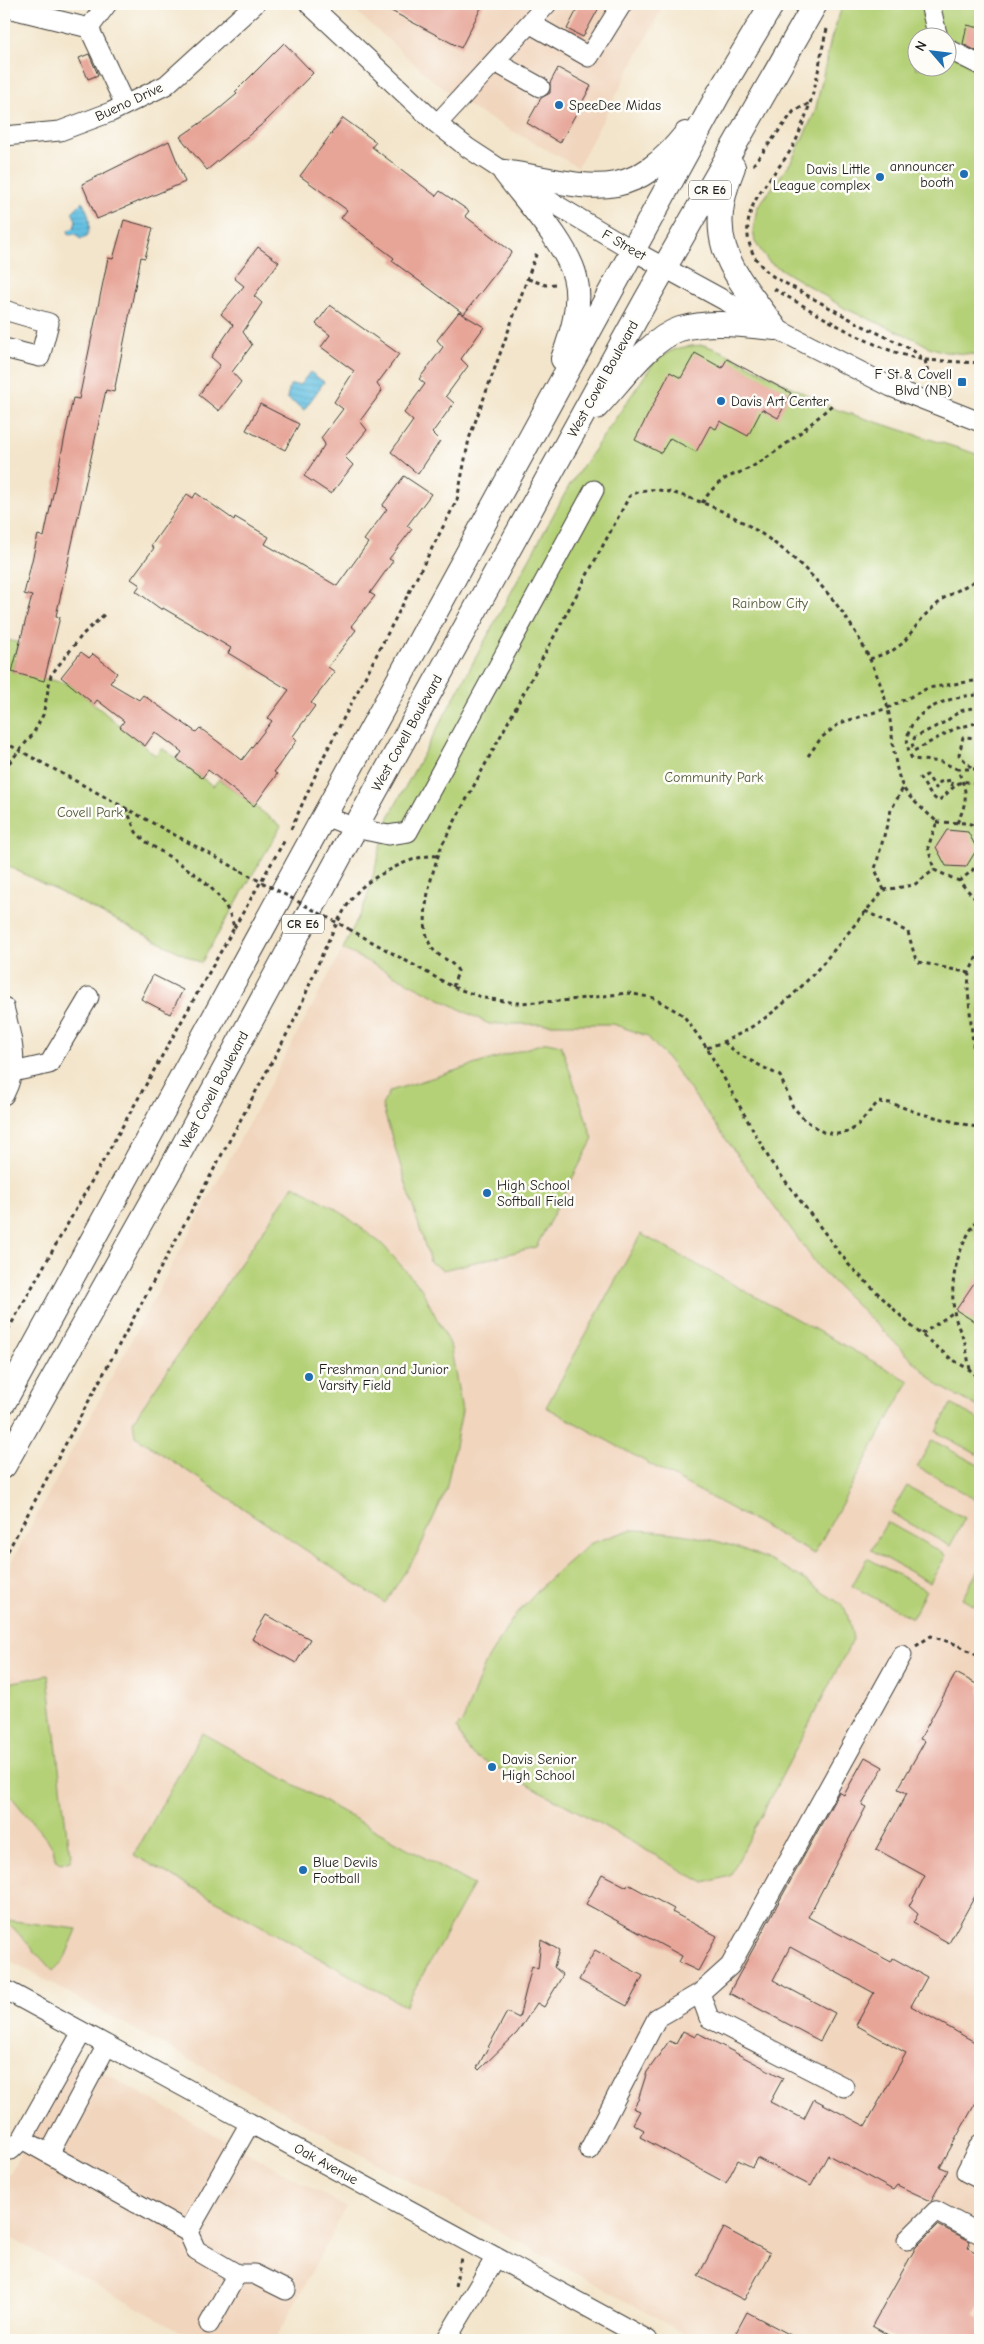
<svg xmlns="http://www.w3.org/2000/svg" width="984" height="2344" font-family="'Comic Neue',sans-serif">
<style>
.built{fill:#f1d5bd}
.green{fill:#b5d178;stroke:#68764a;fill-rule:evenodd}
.water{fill:url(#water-rules);stroke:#406e80}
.building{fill:#e7a598}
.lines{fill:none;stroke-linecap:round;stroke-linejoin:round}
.minor-casing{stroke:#3c3a36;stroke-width:21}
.major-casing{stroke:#3c3a36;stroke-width:26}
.path{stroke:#3c3a36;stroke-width:3;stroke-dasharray:4 4;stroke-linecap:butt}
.minor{stroke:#fff;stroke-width:19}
.major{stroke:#fff;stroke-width:24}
.path-bridge{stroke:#3c3a36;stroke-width:3;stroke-dasharray:4 4;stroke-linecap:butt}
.poi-dot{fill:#1f6fb2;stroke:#fdfcf7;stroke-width:2}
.labels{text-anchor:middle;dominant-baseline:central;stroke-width:5;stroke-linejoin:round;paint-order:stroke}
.shield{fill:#fdfcf7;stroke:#605f5e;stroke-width:1}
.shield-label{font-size:12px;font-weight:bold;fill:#1c1c1c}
.street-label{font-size:14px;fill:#1c1c1c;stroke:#fdfcf7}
.poi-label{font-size:14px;fill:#1c1c1c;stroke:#fdfcf7;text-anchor:start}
.park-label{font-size:14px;fill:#525b3c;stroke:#fdfcf7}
</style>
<defs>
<pattern id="water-rules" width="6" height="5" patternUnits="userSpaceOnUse" patternTransform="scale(1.25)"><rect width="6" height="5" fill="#65c1e3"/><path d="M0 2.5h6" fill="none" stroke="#57a5c2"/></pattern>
</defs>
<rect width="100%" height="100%" fill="#fdfcf7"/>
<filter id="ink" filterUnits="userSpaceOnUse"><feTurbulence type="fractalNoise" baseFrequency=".02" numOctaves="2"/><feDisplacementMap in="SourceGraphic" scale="10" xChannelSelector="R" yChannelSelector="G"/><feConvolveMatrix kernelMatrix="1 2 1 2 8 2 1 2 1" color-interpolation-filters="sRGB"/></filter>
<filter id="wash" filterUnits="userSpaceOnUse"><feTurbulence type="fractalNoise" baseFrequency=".0096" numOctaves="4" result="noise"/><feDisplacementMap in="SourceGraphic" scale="20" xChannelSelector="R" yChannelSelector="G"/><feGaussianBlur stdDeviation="1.12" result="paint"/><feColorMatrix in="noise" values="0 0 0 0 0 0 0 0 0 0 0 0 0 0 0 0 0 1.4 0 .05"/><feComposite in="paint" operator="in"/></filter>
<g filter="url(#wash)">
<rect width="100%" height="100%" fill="#f3e5cb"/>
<!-- built -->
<path class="built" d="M348,4H664L578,167L476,111L434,81Z
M343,949L489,1024H613L647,1036L939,1386L980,1409V2340H696L4,1957V1576Z
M73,2056L346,2207L275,2340H196L4,2234V2184Z"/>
<!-- green -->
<path class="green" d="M843,4H980V355L945,352L929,347L915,339L846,309L769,262L755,242L753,230L757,208L791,162L815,112L831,39ZM916,38H946V68H916Z
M704,345L721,351L835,409L980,455V1408L939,1386L820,1269L670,1062L647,1036L613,1024H489L343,949L366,901L389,817L569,486L655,361C672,348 684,346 704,345Z
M4,639L19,643L12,672L70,684L155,755L162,748L213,786L219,779L281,826L201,963L4,864Z
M547,1042L561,1045L593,1139L536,1247L443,1270L430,1262L382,1105L390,1091Z
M294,1185L338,1210L382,1244L421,1288L450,1344L462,1411L446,1490L418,1552L385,1603L135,1436L133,1421Z
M641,1234L909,1381L814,1554L546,1407Z
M951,1404L980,1420V1456L936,1432Z
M932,1440L980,1466V1491L976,1499L917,1467Z
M907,1486L965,1518L950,1546L891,1513Z
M887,1522L946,1555L930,1583L871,1550Z
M630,1530C699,1531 764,1549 821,1591C827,1596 841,1602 845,1609C849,1618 851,1630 853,1639L730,1876L704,1883L586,1816L471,1754L456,1728L463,1721L485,1664L513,1618L547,1581L589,1544Z
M867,1558L926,1590L912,1618L852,1586Z
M977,1572L980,1574V1609L962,1599Z
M48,1675L68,1845L72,1853L70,1861L61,1864L55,1859L53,1847L4,1788V1684Z
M202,1733L473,1885L405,2006L134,1855Z
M6,1920L77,1929L64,1960L53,1971Z"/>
<!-- water -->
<path class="water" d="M82,202C89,211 92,226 87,236L80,239L76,234H69L68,230L74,228L76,220L72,212Z
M310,372L324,382L304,410L287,398L290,385H300Z"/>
<g id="blocks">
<!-- building -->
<path class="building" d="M378,4H483L461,48Z
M580,4H601L583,37L567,29Z
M967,25L980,28V53L963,44Z
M284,43L313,73L266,121L207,170L180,137L212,115L237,94L235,92Z
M89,54L98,75L88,79L79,58Z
M558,68L591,86L560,143L527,123L541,98L550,93V83Z
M343,118L376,142L372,147L436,196L440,191L469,211L465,216L512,252L464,314L392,261L394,258L341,218L347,210L300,176Z
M169,141L185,182L97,219L82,184Z
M124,220L153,228L145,258L141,257L114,392L106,390L56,616L60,617L44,681L12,672L32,596L24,594L38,535L44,537L73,398L79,399L108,258L113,259Z
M258,247L279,262L254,296L262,303L243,332L252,345L232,372L241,382L219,411L199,395L220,365L211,357L233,325L221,314L244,286L234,278Z
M330,305L399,354L377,384L382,391L360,421L367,430L345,457L353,465L331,494L304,476L325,444L321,438L343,409L334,402L354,371L321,347L330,335L316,324Z
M459,312L484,327L461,359L468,366L446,396L454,403L432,433L440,441L418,474L391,452L413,421L404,413L425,384L419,379L443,347L437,340Z
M695,353L722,368L727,359L791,393L778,418L762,409L748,436L720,421L716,429L710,426L696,452L670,438L661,453L635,440L670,372L681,378Z
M260,404L299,424L285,450L246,430Z
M404,476L431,494L407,526L412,529L389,559L393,561L370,593L375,596L351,626L356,630L328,667L335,672L311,703L315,706L293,736L297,740L274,772L277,774L254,806L208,770L202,778L177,759L182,752L155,732L145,746L120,727L124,721L97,700L94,704L61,677L81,652L89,658L93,654L117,673L110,683L139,700L143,695L196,732L200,728L242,760L272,721L268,718L289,690L228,653L231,648L163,608L162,610L136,591L140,585L131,579L154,548L151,546L187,494L193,498L196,493L234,520L235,517L269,537L265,544L337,586L368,543L364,540L387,509L382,506Z
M947,830L968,832L977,849L966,867L946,866L936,847Z
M153,975L183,990L170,1014L141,999Z
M980,1274V1325L956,1310Z
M266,1615L310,1639L296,1663L252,1639Z
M956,1673L980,1686V1887L949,1943L913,1923L918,1914L909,1906L925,1876L876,1849L907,1793L898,1789L925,1741L920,1739Z
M865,1757L883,1767L862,1805L866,1807L808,1917L891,1962L893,1958L927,1977L911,2006L980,2045V2095L940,2167L948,2170L931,2201L897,2185L893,2190L828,2155L811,2186L757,2158L752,2167L738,2160L726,2183L640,2137L644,2130L633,2124L640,2111L633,2108L638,2100L647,2072L669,2041L676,2044L683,2031L695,2037L698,2033L783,2078L770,2102L804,2119L814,2099L865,2126L906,2053L856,2025L874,1993L790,1947L773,1980L835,2013L820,2041L729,1993L839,1792L844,1795Z
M602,1874L627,1887L628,1884L674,1909L672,1912L717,1936L698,1971L679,1962L682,1956L586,1904Z
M541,1940L559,1950L554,1967L563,1975L544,2007L537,2003L517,2033L479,2070L477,2068L507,2012L519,2018L532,1966L538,1969Z
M595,1950L643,1976L627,2006L579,1980Z
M938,2225L970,2241L968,2248L980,2255V2304L974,2315L980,2319V2340H897L872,2326L916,2247Z
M724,2228L770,2253L744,2300L698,2276Z
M747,2312L800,2340H732Z"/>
</g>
</g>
<g filter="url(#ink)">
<use href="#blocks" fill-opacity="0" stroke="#3c3a36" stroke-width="1"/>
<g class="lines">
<!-- minor casing -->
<g class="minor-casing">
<path id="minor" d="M309,4L437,124L468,148L543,197L634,251L775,328L891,387L980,422
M930,4L938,38
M4,7L89,28L107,4
M531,24L589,57L622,4
M89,28L125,105
M946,48L980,65
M495,62L540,87
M437,124L547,4
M4,136L60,131L111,112L166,85L255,4
M4,310L49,323L40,357L4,348
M325,816L355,828L388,835L408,832L594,490
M4,1007C12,1041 21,1062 4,1095
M13,1072L49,1064L89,997
M4,1989L648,2340
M700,1993L709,2018L844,2087
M22,2139L188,2232L250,2123
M980,2144L966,2172L980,2179
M4,2150H11L22,2139L82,2032
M589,2150L657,2018L700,1993L730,1966L902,1655
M49,2154L107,2045
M188,2232L196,2250L237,2274L209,2324
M907,2240L936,2211L980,2234
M237,2274H254L286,2290
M446,2340L496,2257"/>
</g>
<!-- major casing -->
<g class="major-casing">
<path id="major" d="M733,167C703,242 731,269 775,328
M505,172C526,200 567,244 575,277C582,304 572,334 563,359
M505,172C587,185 627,208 686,134
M596,407C618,385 649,339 680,329C710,320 744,325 775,328
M4,1402L719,93L772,4
M4,1466L174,1163L355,828L646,300L815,4"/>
</g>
<!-- path -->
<path class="path" d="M827,29C822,46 820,64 816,81C812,100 805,118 798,136C783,172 744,194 748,236C750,254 760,267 774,277L861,325L911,349L925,360L980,363
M753,165L794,111L810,103
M528,279L546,285L556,284
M774,289C821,315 873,351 925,360L930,383
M702,503C724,470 732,480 760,462C787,445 810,425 833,404
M870,659L892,651L903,643L924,616L944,598L980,578
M980,706L960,711L945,722L915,737L912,743L914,751L954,729L980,722
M4,742L241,871
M808,756L821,738L840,723L888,708L928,688L980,680
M971,767L959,755L963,737L980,738
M4,769L33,734L43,715L51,675L83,634L106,613
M957,769H980
M952,786V780L940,782L936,788L927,775L920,778L931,795L938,801C948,794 952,786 963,781L980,785
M937,822L968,823L980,828
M957,823C968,801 968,791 957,769L942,762L912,759C891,716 947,695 980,695
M291,829L324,756L457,500L469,439L537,252
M934,870L959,881L980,904
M959,881L972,871L980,858
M884,890L875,869L891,810L903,788
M865,911L908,932L915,957L919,962L969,973
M234,928L286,838
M349,929L453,987L484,998L516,1003L561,1001L628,993L654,998L683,1015L707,1048L771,1162L849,1265L910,1325L950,1358L970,1370L980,1380
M980,950L969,973L968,990L980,1118
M453,987L458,971C452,960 439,958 432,948C416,924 432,871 442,845L629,497C648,482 678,494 698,501C789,535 863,614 888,709C893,731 893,767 903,787C908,798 928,813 937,822L928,847L934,870
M724,1042L738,1054L780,1076L793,1107L805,1120L823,1132L837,1134L849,1132L858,1125L878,1102L891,1103L918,1113L980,1128
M707,1048C791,1019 829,952 884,890L914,885L934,870
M922,1334L954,1312
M4,1337L234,928C226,886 177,863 145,841L136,832L126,808
M970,1369C968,1361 967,1352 965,1343C961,1333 955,1321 954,1310C949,1278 959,1242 980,1217
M4,1558L295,1019C311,984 335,913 361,888C372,878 384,873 397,866C411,860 422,855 438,856
M916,1646L931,1636L958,1645L980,1657
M455,2286L461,2258"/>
<!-- minor -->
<use href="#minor" class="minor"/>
<!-- major -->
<use href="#major" class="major"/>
<!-- path-bridge -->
<path class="path-bridge" d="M241,871L349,929"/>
</g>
</g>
<!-- markers -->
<g class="poi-dot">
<circle cx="559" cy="105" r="5"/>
<circle cx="964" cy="174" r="5"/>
<circle cx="880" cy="177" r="5"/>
<rect x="957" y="377" width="10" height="10" rx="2.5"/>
<circle cx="721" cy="401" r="5"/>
<circle cx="487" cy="1193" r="5"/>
<circle cx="309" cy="1377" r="5"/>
<circle cx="492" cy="1767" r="5"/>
<circle cx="303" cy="1870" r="5"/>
</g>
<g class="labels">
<!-- shield labels -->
<g class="shield">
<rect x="689" y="180.5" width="42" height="19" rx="4"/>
<rect x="282" y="914.5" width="42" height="19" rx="4"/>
</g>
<g class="shield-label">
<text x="710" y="190">CR E6</text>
<text x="303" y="924">CR E6</text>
</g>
<!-- street labels -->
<g class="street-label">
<text transform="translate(129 102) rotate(-25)">Bueno Drive</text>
<text transform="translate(624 245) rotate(30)">F Street</text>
<text transform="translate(603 379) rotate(-61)">West Covell Boulevard</text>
<text transform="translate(407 733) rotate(-61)">West Covell Boulevard</text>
<text transform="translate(214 1090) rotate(-62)">West Covell Boulevard</text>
<text transform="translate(326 2164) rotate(29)">Oak Avenue</text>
</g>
<!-- poi labels -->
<g class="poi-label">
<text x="569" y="105">SpeeDee Midas</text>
<text x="954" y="166" text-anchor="end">announcer<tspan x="954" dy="16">booth</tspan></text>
<text x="870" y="169" text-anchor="end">Davis Little<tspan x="870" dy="16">League complex</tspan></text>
<text x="952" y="374" text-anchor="end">F St &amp; Covell<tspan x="952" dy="16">Blvd (NB)</tspan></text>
<text x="731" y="401">Davis Art Center</text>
<text x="497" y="1185">High School<tspan x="497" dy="16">Softball Field</tspan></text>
<text x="319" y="1369">Freshman and Junior<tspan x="319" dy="16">Varsity Field</tspan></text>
<text x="502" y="1759">Davis Senior<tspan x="502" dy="16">High School</tspan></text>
<text x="313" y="1862">Blue Devils<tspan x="313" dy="16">Football</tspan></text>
</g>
<!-- park labels -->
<g class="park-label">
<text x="770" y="603">Rainbow City</text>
<text x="714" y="777">Community Park</text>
<text x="90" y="812">Covell Park</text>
</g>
</g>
<!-- margin -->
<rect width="984" height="2344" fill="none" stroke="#fdfcf7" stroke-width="20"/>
<!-- north arrow -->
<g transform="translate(932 52) rotate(298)"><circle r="24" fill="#fdfcf7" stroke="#a3a29f"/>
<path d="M0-4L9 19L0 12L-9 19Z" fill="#1f6fb2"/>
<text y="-8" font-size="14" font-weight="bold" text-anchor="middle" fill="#1c1c1c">N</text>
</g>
</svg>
